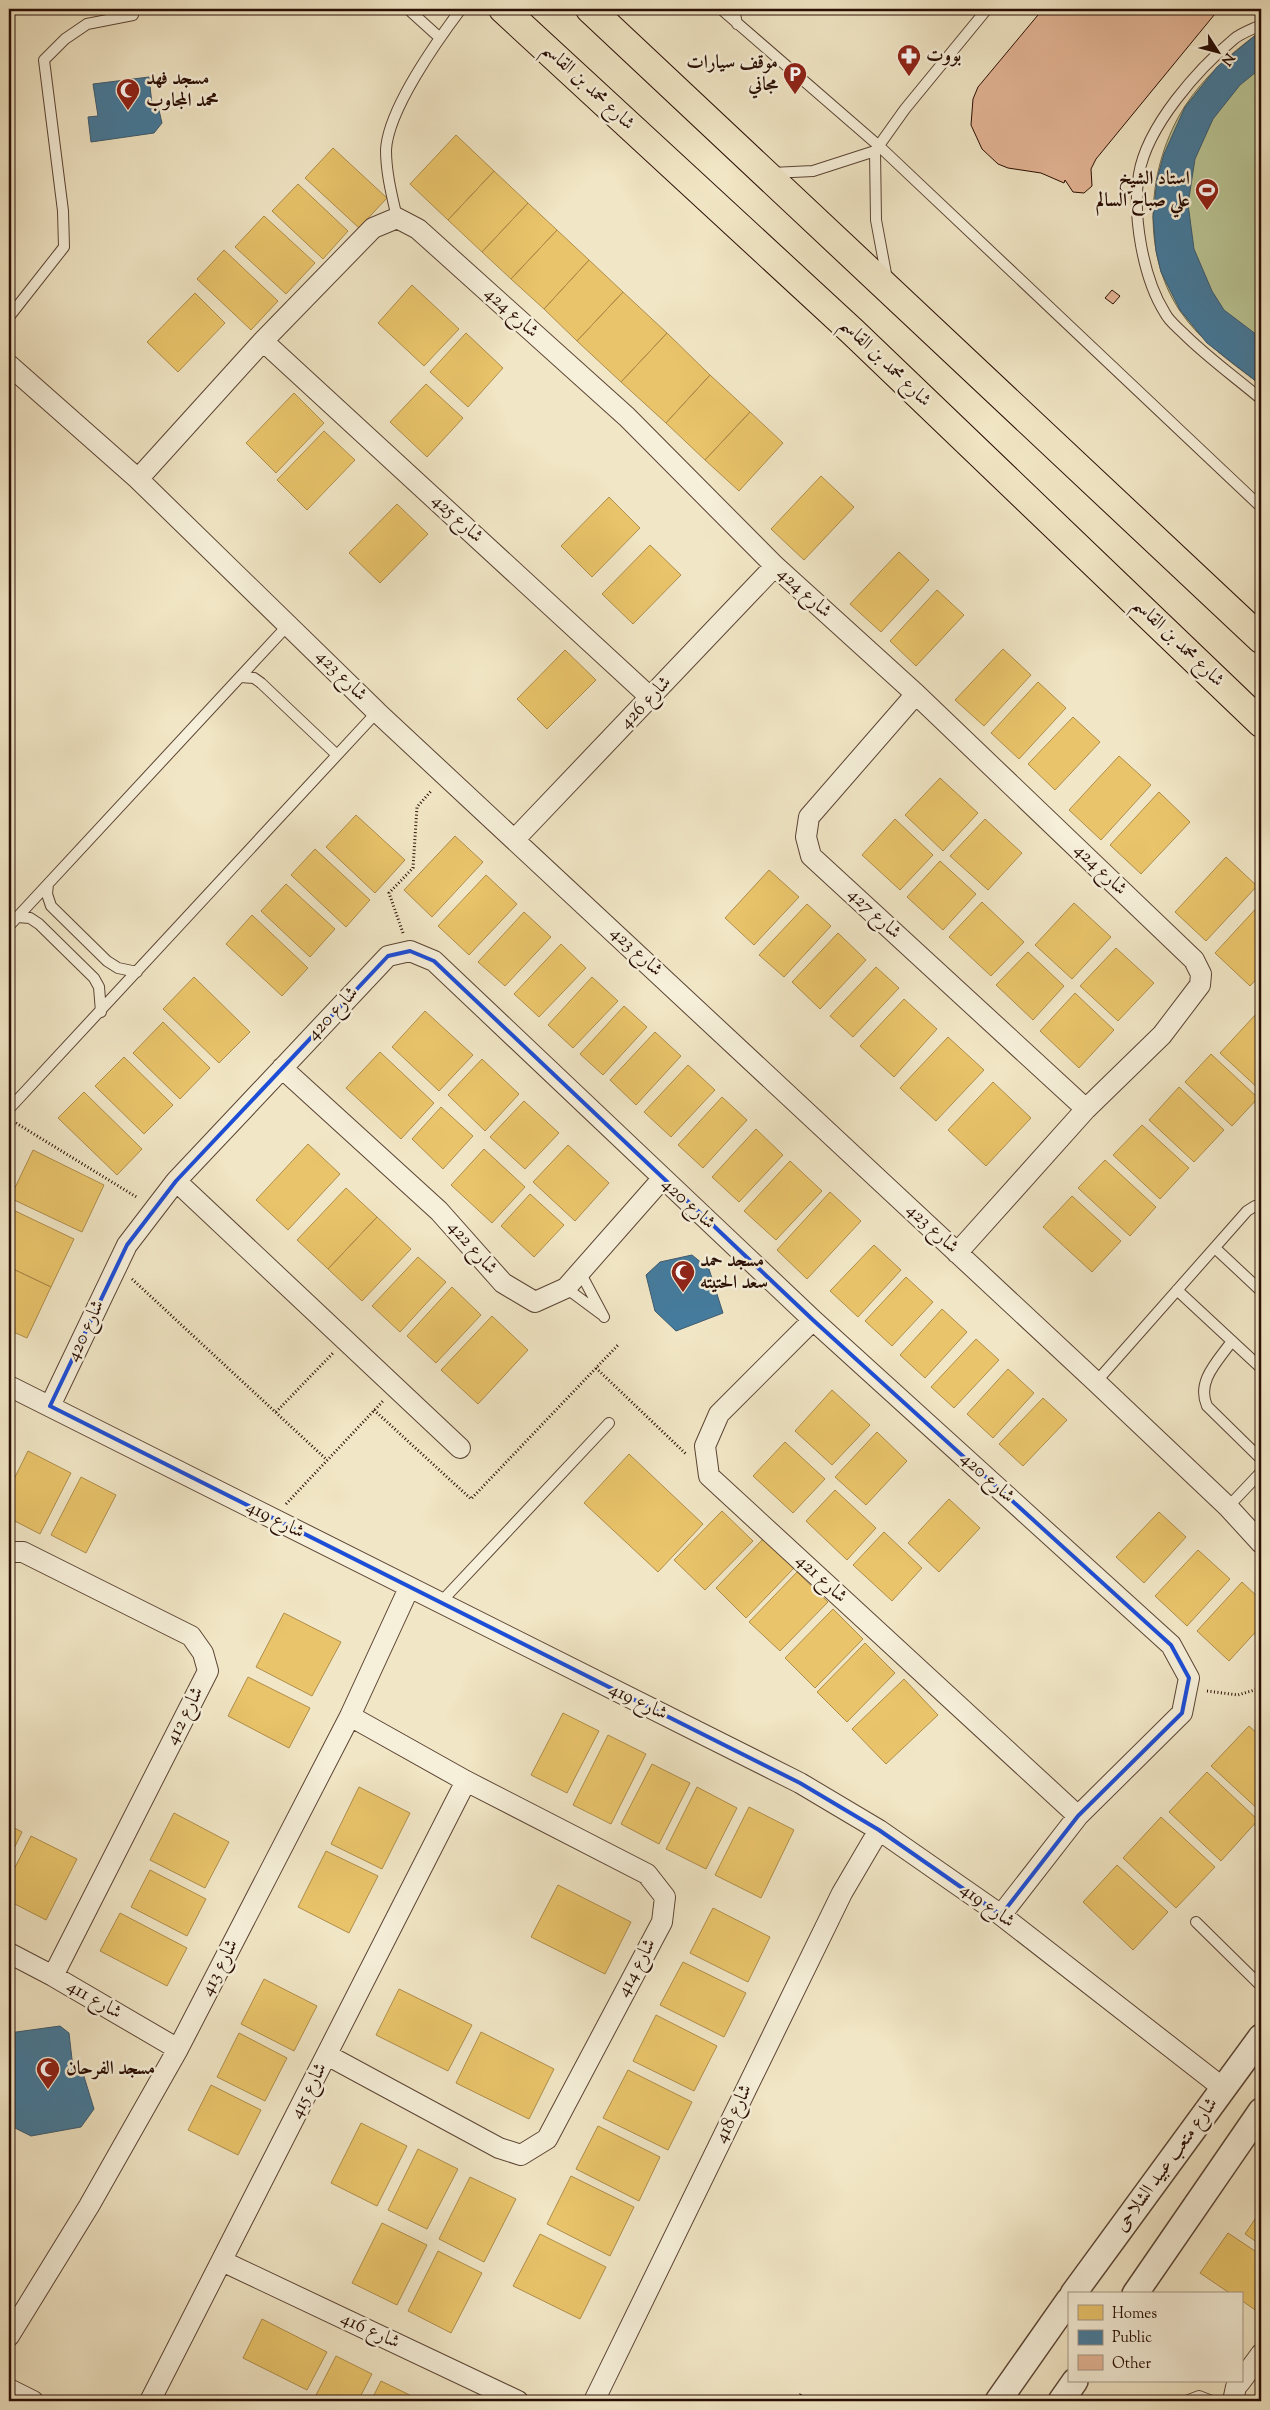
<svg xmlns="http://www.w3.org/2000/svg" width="1270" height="2410" font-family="'Sorts Mill Goudy',Amiri,serif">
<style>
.green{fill:#bac595;stroke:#726a4c}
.homes{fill:#e9c46a;stroke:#af8d4b}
.public{fill:#457b9d;stroke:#3d5a6f}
.building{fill:#e5b697;stroke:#290e04}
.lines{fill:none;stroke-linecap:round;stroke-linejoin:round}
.service-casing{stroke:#5b4434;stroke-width:12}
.minor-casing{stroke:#5b4434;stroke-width:22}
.tertiary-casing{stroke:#5b4434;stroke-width:28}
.primary-casing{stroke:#290e04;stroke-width:30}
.path{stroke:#290e04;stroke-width:3;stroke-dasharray:1 2.5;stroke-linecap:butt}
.service{stroke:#f6efd9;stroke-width:10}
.minor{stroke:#f6efd9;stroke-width:20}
.tertiary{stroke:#f6efd9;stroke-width:25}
.primary{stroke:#f1e6c5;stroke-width:28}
.marked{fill:none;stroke:#1d4ed8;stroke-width:4;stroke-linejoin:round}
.labels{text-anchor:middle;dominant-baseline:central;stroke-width:5;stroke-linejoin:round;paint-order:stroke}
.poi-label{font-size:19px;font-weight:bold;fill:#290e04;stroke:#f6efd9;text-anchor:start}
.street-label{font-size:19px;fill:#290e04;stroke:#f6efd9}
</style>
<rect width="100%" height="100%" fill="#f1e6c5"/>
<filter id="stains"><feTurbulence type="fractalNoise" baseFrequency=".004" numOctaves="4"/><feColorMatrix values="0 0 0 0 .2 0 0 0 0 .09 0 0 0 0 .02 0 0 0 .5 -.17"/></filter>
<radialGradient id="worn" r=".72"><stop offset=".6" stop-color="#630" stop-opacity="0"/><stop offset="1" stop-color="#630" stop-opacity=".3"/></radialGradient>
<!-- green -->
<path class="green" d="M1257,34L1261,40V385C1232,363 1201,342 1180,311C1140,252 1147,165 1185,106C1204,77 1229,55 1257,34Z"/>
<!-- homes -->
<path class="homes" d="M456,135L494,171L448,220L410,184Z
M333,148L387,198L359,228L305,178Z
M494,171L528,203L482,252L448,220Z
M298,184L348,231L323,259L272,211Z
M528,203L557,230L511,279L482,252Z
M264,216L315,263L286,294L235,247Z
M557,230L589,260L544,309L511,279Z
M224,250L278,301L251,330L197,279Z
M589,260L623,292L577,341L544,309Z
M412,285L459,329L424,366L378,323Z
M623,292L667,333L621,382L577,341Z
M195,293L225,323L178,372L147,342Z
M466,333L503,368L468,407L430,372Z
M667,333L710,375L666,423L621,382Z
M710,375L750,412L705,460L666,423Z
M426,384L463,418L427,457L390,422Z
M294,393L324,423L276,473L246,443Z
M750,412L783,443L739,491L705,460Z
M324,431L355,460L307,510L277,480Z
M821,476L854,507L804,560L771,529Z
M609,497L640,528L592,577L561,546Z
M397,504L428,534L380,583L349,553Z
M650,545L681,575L633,624L602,594Z
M899,552L929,580L881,632L850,604Z
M937,590L964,615L916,666L890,641Z
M1003,649L1031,675L984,726L955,700Z
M565,650L596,680L547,729L517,699Z
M1038,682L1066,708L1019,759L991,733Z
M1073,717L1100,742L1055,790L1028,764Z
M1119,756L1151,785L1101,840L1069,810Z
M940,778L978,813L943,851L905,815Z
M1159,792L1190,822L1141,874L1110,845Z
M356,815L405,860L375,893L326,847Z
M895,819L933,855L900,890L862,855Z
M985,819L1022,853L988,890L950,856Z
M455,836L483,862L432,917L404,890Z
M315,849L370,900L346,927L291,875Z
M1226,857L1257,886L1206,941L1175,912Z
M940,861L976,894L943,930L907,897Z
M769,870L799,897L754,945L725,918Z
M486,875L517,904L469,955L438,926Z
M286,884L335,929L310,957L261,911Z
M982,902L1024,942L991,976L949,937Z
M1074,903L1111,937L1072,979L1035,945Z
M1261,903V974L1250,986L1215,953Z
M807,904L831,926L784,977L759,955Z
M524,912L551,937L505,986L478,962Z
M252,915L308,968L282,996L226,944Z
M838,933L866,960L820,1009L792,982Z
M561,944L586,968L539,1017L514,994Z
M1116,948L1154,983L1118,1021L1080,986Z
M1028,952L1064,986L1033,1020L996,985Z
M876,967L899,988L853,1037L830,1016Z
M194,977L250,1032L219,1063L163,1009Z
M592,977L618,1001L573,1048L548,1025Z
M1075,993L1114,1030L1079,1068L1040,1031Z
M904,999L937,1029L894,1077L860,1046Z
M624,1006L647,1027L603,1075L580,1054Z
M425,1011L473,1055L439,1091L392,1047Z
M1257,1013L1261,1016V1091L1220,1053Z
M163,1022L210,1068L180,1099L133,1053Z
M655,1032L681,1056L636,1105L610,1080Z
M948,1037L984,1070L936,1121L900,1088Z
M380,1052L434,1103L401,1139L346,1088Z
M1211,1054L1258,1098L1232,1126L1185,1082Z
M124,1057L173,1105L144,1134L95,1086Z
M482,1059L519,1094L485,1131L448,1095Z
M688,1065L715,1090L671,1137L644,1112Z
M993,1082L1031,1118L986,1166L948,1130Z
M1179,1087L1224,1130L1194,1162L1149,1120Z
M84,1092L142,1149L117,1175L58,1118Z
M722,1097L747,1120L703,1168L678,1145Z
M524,1101L559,1133L525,1169L490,1137Z
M441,1107L473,1136L443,1169L412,1139Z
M1142,1125L1189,1168L1160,1199L1113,1155Z
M756,1129L783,1155L739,1202L712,1177Z
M308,1144L340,1174L288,1230L256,1200Z
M568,1145L609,1183L575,1221L533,1182Z
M484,1149L525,1187L492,1223L451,1185Z
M33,1150L104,1185L82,1232L10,1198Z
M1105,1160L1156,1207L1130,1236L1078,1188Z
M790,1161L822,1191L776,1240L744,1211Z
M346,1188L377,1217L328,1269L297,1240Z
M830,1192L861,1221L807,1279L777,1250Z
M530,1194L564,1225L534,1257L501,1226Z
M1072,1196L1121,1241L1092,1272L1043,1227Z
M9,1208L74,1239L51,1287L9,1267Z
M377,1217L411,1249L362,1301L328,1269Z
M874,1245L901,1270L858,1317L830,1291Z
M418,1257L446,1282L400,1332L372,1306Z
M9,1267L51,1287L27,1338L9,1330Z
M906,1277L933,1302L892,1346L865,1321Z
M452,1287L481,1315L436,1363L407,1336Z
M942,1309L967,1332L925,1378L900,1355Z
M492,1316L528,1350L478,1404L441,1370Z
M976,1339L999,1360L954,1408L931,1387Z
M1008,1369L1034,1393L993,1438L967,1414Z
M832,1390L870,1425L832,1465L795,1431Z
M1043,1398L1067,1420L1023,1466L999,1444Z
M877,1432L907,1461L866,1505L835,1477Z
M785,1442L825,1479L793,1513L753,1476Z
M28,1451L71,1473L40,1534L9,1518V1489Z
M629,1454L703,1524L658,1572L584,1503Z
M81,1477L116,1495L86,1553L51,1535Z
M835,1490L876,1528L847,1560L806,1521Z
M949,1499L980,1528L939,1572L908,1543Z
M722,1511L753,1541L705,1590L674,1560Z
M1159,1512L1186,1537L1144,1583L1116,1557Z
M884,1532L922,1568L892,1601L853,1565Z
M763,1539L794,1568L746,1618L716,1588Z
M1198,1550L1230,1579L1187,1626L1155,1596Z
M797,1572L828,1602L780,1651L749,1622Z
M1242,1582L1261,1600V1626L1229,1661L1197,1631Z
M833,1609L863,1639L815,1688L785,1658Z
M284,1613L341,1642L312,1696L256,1667Z
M865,1643L895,1673L847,1722L817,1692Z
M248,1677L310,1708L289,1748L228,1716Z
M904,1679L938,1715L886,1764L852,1729Z
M563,1713L599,1731L567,1793L531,1775Z
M1249,1726L1261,1737V1812L1211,1766Z
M608,1735L646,1754L611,1824L573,1805Z
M652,1764L690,1783L659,1844L621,1824Z
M1207,1772L1258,1820L1221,1861L1169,1812Z
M359,1787L410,1813L382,1869L331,1844Z
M697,1787L737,1808L706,1869L666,1849Z
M749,1807L794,1830L761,1898L715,1875Z
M174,1813L229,1842L205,1888L150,1860Z
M1161,1817L1215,1867L1176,1908L1123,1858Z
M9,1825L22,1832L9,1859Z
M31,1836L77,1859L46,1920L9,1901V1879Z
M326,1851L378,1876L349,1933L298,1907Z
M1117,1865L1168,1912L1133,1950L1083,1902Z
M150,1870L206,1899L187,1936L131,1907Z
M558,1885L631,1922L605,1974L531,1937Z
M713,1908L770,1937L748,1982L690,1953Z
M120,1913L187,1948L167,1986L100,1951Z
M683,1962L746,1993L724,2037L660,2005Z
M264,1979L317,2006L294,2051L241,2024Z
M399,1989L472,2025L448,2071L376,2035Z
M656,2015L717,2046L694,2091L633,2061Z
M481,2032L554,2069L529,2119L456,2083Z
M239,2033L287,2058L265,2101L217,2077Z
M628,2070L692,2102L668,2150L603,2118Z
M211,2085L261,2110L238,2155L188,2130Z
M361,2123L407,2146L377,2206L331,2183Z
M598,2126L660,2157L639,2201L576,2169Z
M418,2149L458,2169L427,2229L388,2210Z
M571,2176L634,2207L610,2256L547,2224Z
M470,2177L516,2199L484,2262L439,2239Z
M1261,2210V2245L1245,2234Z
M382,2223L427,2245L397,2305L352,2283Z
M1228,2233L1261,2255V2314L1241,2300V2294H1231L1200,2273Z
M540,2234L606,2267L580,2319L513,2286Z
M438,2251L482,2273L451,2333L408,2311Z
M262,2319L327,2352L307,2390L243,2358Z
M336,2356L372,2374L358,2401H313Z
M381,2381L422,2401H371Z"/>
<!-- public -->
<path class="public" d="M1257,34L1261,40V68L1240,85L1213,119L1195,159L1188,204L1194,249L1212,291L1224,310L1261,338V385L1207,343L1180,310L1161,272L1156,251L1153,217L1157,179L1164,154L1185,107L1217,67Z
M149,77L152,104L158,106L162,123L154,133L91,142L88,117L98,116L93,84Z
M692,1255L709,1269L723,1313L676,1331L655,1311L646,1275L660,1262Z
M60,2026L69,2033L73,2068L82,2070L94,2109L81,2127L31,2136L9,2125V2033Z"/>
<!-- building -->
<path class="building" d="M1043,9H1219L1096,159L1091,169L1092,186L1084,193L1073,192L1065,180L1064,183L1041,173L1008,168L998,164L982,149L971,125L973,99L978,87Z
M1112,290L1120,296L1113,304L1105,298Z"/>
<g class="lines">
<!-- service casing -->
<g class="service-casing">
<path id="service" d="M408,9L440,38
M721,9L879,146L1261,507
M734,9L737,24
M1261,25C1253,29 1241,33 1234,39C1198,69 1147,126 1139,174C1132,215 1143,278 1165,313C1169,321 1177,327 1183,333C1207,357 1235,377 1261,399
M875,151L876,220L887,279
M772,173L813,171L875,151L905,109L987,9
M397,218C392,196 386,173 386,150C388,110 437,41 461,9
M9,317L64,247L63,211L44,60L65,39L87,24L133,15
M240,677L254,678L261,683L337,755
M48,884L47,894L51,906L107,961L118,968L137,972
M17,917L30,918L39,924L94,978L99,987L101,1012
M9,926L289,624
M9,1109L377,712
M1215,1248L1261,1291
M580,1272L604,1317
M566,1288L601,1314
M1177,1290L1261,1368
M1232,1341C1218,1361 1196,1381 1207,1406L1261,1459
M1096,1382L1247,1211L1255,1206H1261
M1228,1507L1261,1472
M440,1603L609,1423
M1196,1922L1261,1986
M1186,2401L1199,2396L1212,2401"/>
</g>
<!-- minor casing -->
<g class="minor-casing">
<path id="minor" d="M263,341L651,698
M9,365L138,479L377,712L1096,1382L1228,1507L1261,1543
M138,479L263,341L373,228L397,218L418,229L627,417L775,566L916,694L1194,960L1201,974L1200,985L1162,1035L1086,1109L957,1253
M916,694L809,817L806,837L811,856L1086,1109
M515,839L775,566
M282,1068L439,1211L503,1283L535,1302L566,1288L662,1179
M176,1181L460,1448
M813,1320L719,1414L705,1446L709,1476L1078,1816
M9,1386L800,1783L879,1830L1001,1915L1223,2088
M50,1406L127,1245L176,1181L388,956L410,951L434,961L813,1320L1171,1645L1189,1678L1182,1713L1078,1816L1001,1915
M9,1552H23L191,1636L203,1653L208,1671L53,1976
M9,1953L53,1976L178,2049
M327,2055L499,2148L521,2155L547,2139L662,1922L665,1897L647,1874L466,1781L350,1716
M222,2261L518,2401
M9,2336L89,2206L178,2049L350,1716L409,1588
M1241,2381L1261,2354
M9,2389L33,2401
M150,2401L466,1781
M594,2401L842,1893L879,1830
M1233,2401L1236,2387L1241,2381"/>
</g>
<!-- tertiary casing -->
<g class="tertiary-casing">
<path id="tertiary" d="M1073,2294L1261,2037
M1135,2294L1261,2111
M998,2401L1069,2300
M1061,2401L1075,2381"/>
</g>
<!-- primary casing -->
<g class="primary-casing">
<path id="primary" d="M503,9L853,332L1261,723
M590,9L1261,639"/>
</g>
<!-- path -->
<path class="path" d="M403,933L389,893L413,868L417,807L432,790
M16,1123L138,1198
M132,1279L327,1460
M596,1368L686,1454
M374,1410L471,1499L618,1345
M276,1412L333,1353
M286,1504L383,1401
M1207,1691L1238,1695L1261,1688
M797,2401L802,2392"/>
<!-- service -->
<use href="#service" class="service"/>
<!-- minor -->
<use href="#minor" class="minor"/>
<!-- tertiary -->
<use href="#tertiary" class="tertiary"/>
<!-- primary -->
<use href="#primary" class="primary"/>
</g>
<!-- marked area -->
<path class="marked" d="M410,951L434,961L813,1320L1171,1645L1189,1678L1182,1713L1078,1816L1001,1915L879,1830L800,1783L50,1406L127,1245L176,1181L388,956Z"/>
<!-- icons -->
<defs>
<g id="pharmacy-pin" transform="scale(1.25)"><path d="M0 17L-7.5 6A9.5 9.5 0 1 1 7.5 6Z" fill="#8f2418" stroke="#f6efd9"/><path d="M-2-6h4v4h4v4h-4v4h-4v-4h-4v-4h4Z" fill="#fff"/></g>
<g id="parking-pin" transform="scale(1.25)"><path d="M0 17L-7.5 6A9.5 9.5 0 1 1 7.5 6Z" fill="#8f2418" stroke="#f6efd9"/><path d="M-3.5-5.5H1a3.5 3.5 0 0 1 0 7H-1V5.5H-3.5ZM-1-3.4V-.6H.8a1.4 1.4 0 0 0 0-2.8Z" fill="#fff"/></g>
<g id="mosque-pin" transform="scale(1.25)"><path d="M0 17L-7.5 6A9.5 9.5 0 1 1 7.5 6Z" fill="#8f2418" stroke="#f6efd9"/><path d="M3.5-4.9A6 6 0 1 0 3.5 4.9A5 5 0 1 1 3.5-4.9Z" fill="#fff"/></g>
<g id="stadium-pin" transform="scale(1.25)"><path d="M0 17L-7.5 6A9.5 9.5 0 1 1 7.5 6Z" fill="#8f2418" stroke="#f6efd9"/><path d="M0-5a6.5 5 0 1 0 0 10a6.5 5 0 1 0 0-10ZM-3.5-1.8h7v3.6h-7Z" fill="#fff"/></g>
</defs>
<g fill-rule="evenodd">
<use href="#pharmacy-pin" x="909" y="56"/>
<use href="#parking-pin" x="795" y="74"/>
<use href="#mosque-pin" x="128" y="90"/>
<use href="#stadium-pin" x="1207" y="190"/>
<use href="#mosque-pin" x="683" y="1272"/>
<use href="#mosque-pin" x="48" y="2069"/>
</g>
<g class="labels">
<!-- poi labels -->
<g class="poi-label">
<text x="926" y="56">بووت</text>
<text x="778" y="63" text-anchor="end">موقف سيارات<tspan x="778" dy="22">مجاني</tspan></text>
<text x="146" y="79">مسجد فهد<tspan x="146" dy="22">محمد المجاوب</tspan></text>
<text x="1190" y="179" text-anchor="end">استاد الشيخ<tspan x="1190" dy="22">علي صباح السالم</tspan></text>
<text x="700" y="1261">مسجد حمد<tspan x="700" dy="22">سعد الحتيته</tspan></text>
<text x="66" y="2069">مسجد الفرحان</text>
</g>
<!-- street labels -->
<g class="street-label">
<text transform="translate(588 87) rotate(43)">شارع محمد بن القاسم</text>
<text transform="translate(511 313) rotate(42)">شارع 424</text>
<text transform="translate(885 363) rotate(44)">شارع محمد بن القاسم</text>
<text transform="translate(457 519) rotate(43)">شارع 425</text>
<text transform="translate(804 593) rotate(42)">شارع 424</text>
<text transform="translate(1178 643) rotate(44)">شارع محمد بن القاسم</text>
<text transform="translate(341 676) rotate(45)">شارع 423</text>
<text transform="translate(646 703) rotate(-46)">شارع 426</text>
<text transform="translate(1100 870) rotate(44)">شارع 424</text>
<text transform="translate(874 914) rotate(43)">شارع 427</text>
<text transform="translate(636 952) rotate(43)">شارع 423</text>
<text transform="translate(333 1014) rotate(-47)">شارع 420</text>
<text transform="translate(688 1204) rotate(43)">شارع 420</text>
<text transform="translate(932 1229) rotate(43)">شارع 423</text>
<text transform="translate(472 1248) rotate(49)">شارع 422</text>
<text transform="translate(86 1331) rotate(-65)">شارع 420</text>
<text transform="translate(987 1478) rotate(42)">شارع 420</text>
<text transform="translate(275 1520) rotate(27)">شارع 419</text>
<text transform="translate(821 1579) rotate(43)">شارع 421</text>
<text transform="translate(638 1702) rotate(26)">شارع 419</text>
<text transform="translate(185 1716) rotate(-63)">شارع 412</text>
<text transform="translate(987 1906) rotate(36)">شارع 419</text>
<text transform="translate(220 1968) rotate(-63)">شارع 413</text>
<text transform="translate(637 1968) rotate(-62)">شارع 414</text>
<text transform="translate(94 2000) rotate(30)">شارع 411</text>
<text transform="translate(309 2091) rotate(-63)">شارع 415</text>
<text transform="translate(734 2114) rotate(-64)">شارع 418</text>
<text transform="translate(1167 2165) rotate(-54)">شارع متعب عبيد الشلاحى</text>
<text transform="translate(370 2331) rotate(25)">شارع 416</text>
</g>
</g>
<!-- margin -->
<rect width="1270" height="2410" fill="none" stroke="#f1e6c5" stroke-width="30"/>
<rect x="10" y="10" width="1250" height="2390" fill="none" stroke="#290e04" stroke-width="2.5"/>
<rect x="15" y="15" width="1240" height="2380" fill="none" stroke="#290e04"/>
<!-- legend -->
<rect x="1068" y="2292" width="175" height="90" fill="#f6efd9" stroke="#a49584"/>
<rect x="1078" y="2305" width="25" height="15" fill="#e9c46a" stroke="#a49584"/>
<text x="1112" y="2318" font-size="15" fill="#290e04">Homes</text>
<rect x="1078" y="2330" width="25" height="15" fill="#457b9d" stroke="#a49584"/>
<text x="1112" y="2342" font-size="15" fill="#290e04">Public</text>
<rect x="1078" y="2355" width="25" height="15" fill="#e5b697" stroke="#a49584"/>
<text x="1112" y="2368" font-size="15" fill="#290e04">Other</text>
<!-- north arrow -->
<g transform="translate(1218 52) rotate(126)" stroke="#f6efd9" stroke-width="4" paint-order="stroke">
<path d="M0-4L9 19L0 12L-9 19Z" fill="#290e04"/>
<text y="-8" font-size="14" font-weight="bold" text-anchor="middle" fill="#290e04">N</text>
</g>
<rect width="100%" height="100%" filter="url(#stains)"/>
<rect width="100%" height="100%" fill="url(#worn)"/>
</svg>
